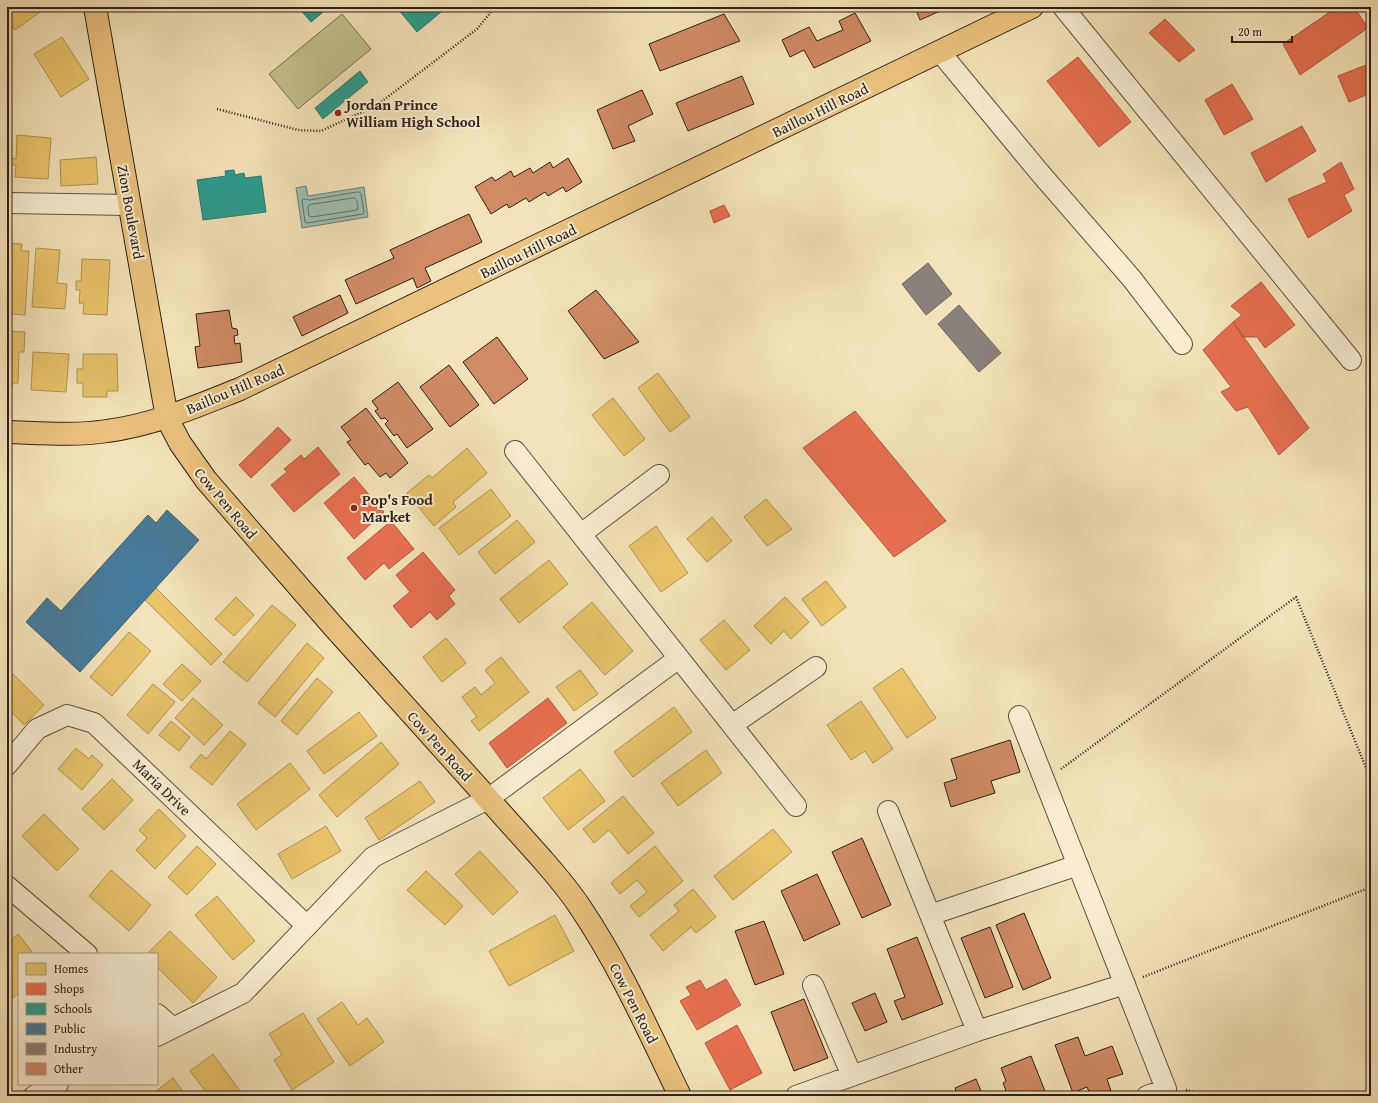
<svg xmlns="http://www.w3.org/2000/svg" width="1378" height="1103" font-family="'Gentium Book Plus',serif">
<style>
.green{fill:#c2c18b;stroke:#787052}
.water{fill:#9cbeb3;stroke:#707f76}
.homes{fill:#e9c46a;stroke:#b19352}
.shops{fill:#e76f51;stroke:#b05740}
.schools{fill:#2a9d8f;stroke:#2c786c}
.public{fill:#457b9d;stroke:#3e6076}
.industry{fill:#8a817c;stroke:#6f645f}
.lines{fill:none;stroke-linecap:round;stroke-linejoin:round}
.shore{stroke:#666f66;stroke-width:1}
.building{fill:#d08a64;stroke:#2f201a}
.minor-casing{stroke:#605142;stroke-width:22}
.major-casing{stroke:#2f201a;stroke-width:24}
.path{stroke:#2f201a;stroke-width:2.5;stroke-dasharray:1 2;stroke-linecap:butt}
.minor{stroke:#f8edd2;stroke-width:20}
.major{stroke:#eac27d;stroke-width:22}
.poi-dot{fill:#8f2418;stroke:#f8edd2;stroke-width:1.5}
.labels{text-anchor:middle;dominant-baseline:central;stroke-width:4;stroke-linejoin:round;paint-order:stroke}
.poi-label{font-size:15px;font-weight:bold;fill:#2f201a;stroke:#f8edd2;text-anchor:start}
.street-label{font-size:15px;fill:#2f201a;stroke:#f8edd2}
</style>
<rect width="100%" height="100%" fill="#f4e3ba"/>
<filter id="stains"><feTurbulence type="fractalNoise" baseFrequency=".005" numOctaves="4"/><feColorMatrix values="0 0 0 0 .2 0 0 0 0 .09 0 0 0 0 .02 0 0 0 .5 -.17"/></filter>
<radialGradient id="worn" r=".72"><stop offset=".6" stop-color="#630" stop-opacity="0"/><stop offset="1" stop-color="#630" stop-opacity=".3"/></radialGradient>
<!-- green -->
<path class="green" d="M342,14L371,49L298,109L269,74Z"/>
<!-- water -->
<path class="water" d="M306,186L308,196L364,187L368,217L302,228L296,188Z"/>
<!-- homes -->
<path class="homes" d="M7,7H47L15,30L7,19Z
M62,37L89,79L61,97L34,54Z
M17,135L51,138L48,179L15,177L16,165H11V158L16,159Z
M96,157L98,184L61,186L60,160Z
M7,243L22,244L21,251H29L25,315L10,314L11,296H7Z
M36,248L60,250L57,283L67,284L65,309L32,307Z
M82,259L110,260L107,315L83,314L84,303H79L80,290H76V281H81Z
M7,331L25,332L24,352H19L18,383H12V389L7,388Z
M33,352L69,354L66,392L31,390Z
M83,354H117L118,391H107V397H83V383H77V369H83Z
M658,373L690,417L670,432L638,388Z
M613,398L645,439L624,456L592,415Z
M467,448L487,473L453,502L456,507L434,526L407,493L429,475L432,478Z
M491,489L511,516L459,555L439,528Z
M766,499L792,529L767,546L744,517Z
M712,517L732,541L707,562L687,539Z
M517,520L535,542L495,574L478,552Z
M656,526L688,573L661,592L629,546Z
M549,560L568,584L519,623L500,599Z
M826,581L846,607L822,626L802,599Z
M156,588L222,654L211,665L145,600Z
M236,597L254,615L234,636L215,619Z
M785,597L809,622L791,639L784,631L771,644L754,626Z
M592,602L633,651L605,675L563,627Z
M272,605L296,625L247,682L223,662Z
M724,620L750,650L726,670L700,640Z
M129,632L151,651L112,696L90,677Z
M446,638L466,663L442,682L423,657Z
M307,643L324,658L275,717L258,703Z
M501,657L529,692L479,731L471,721L477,717L462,697L475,687L481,695L495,683L485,670Z
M182,664L201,681L182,701L163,684Z
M7,668L44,705L24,725L7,707Z
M902,668L936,718L907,738L873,688Z
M580,670L598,694L574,711L556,687Z
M317,678L333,692L297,735L281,721Z
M153,684L175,702L148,734L127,715Z
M193,698L223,725L204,745L175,718Z
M861,701L893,749L873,763L865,751L851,760L827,725Z
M674,707L692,732L633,777L614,752Z
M359,712L377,736L324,774L307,751Z
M171,721L190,737L179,751L159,735Z
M230,731L246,744L212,785L190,767L201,754L206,759Z
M381,742L399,764L337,817L319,795Z
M76,748L89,759L92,755L103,765L82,790L58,769Z
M706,750L722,773L678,806L661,783Z
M290,763L310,789L256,830L237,804Z
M580,769L605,801L568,830L543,798Z
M112,779L133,800L104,830L82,809Z
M420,781L435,802L379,840L365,818Z
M623,796L654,833L628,854L609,830L594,843L583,829Z
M159,809L186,836L155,869L136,850L147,838L139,830Z
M44,814L79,849L57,871L22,836Z
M326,826L341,851L292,879L278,854Z
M773,829L792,852L733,900L714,876Z
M197,846L216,864L187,895L168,877Z
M655,846L683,881L639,917L630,906L647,892L637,880L620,894L611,883Z
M480,851L518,892L493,915L455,874Z
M111,870L151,905L129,931L89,896Z
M426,871L463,906L445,925L407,890Z
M693,889L716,917L696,933L691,927L663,951L650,935L679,911L674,905Z
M217,896L255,941L233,960L195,915Z
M555,915L574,951L509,986L489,951Z
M170,931L217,977L193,1003L157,967V954H147Z
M18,934L34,954H19V993L7,1003V943Z
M342,1002L358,1025L367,1018L384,1042L350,1066L317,1019Z
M303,1013L334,1062L292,1090L274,1060L282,1055L269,1034Z
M213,1054L242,1094L240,1096H209L190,1071Z
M173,1078L186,1096H152L151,1095Z"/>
<!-- shops -->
<path class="shops" d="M1337,7H1354L1368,28L1300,75L1283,44Z
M1165,19L1195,50L1179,62L1149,33Z
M1078,57L1131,122L1099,147L1047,81Z
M1366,65L1369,73L1371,72V93L1349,102L1338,76Z
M1232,84L1253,119L1224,135L1205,100Z
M1302,126L1316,151L1266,182L1251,153Z
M1341,162L1354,189L1344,195L1352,211L1308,238L1288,199L1327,182L1323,174Z
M724,205L730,216L714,223L710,211Z
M1261,282L1295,325L1265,348L1257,337H1243L1233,322L1242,315L1231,306Z
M1371,319V328L1367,323Z
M1233,322L1309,428L1279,455L1248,407L1236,411L1221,392L1231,387L1203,350Z
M855,411L946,521L894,557L803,448Z
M278,427L291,440L251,478L239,465Z
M318,447L340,474L294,512L271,485L287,472L284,469L301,455L304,459Z
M354,477L384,512L354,539L324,503Z
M391,521L414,549L389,569L384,563L365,580L347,558Z
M423,552L455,590L449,596L455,604L437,620L430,612L411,628L393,606L410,592L396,575Z
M548,698L567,723L507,768L489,743Z
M726,979L741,1005L697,1030L680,1001L691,995L686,987L700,980L706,990Z
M737,1025L762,1073L730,1090L705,1043Z"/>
<!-- schools -->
<path class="schools" d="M298,7H329L311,22Z
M401,7H447L417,32L398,9Z
M360,71L368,82L323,119L315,108Z
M234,170L235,175L244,173L245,178L261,176L266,212L203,220L197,180L226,176L225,171Z"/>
<!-- public -->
<path class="public" d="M167,510L199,540L80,672L26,622L47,598L61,611L148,515L156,523Z"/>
<!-- industry -->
<path class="industry" d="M928,263L952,294L926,315L902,284Z
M959,305L1001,353L979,372L938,324Z"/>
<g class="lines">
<!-- shore -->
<path class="shore" d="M359,192L361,194L364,212L363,214L307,223L305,222L302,201L303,199L309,200Z
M355,198C357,200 359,208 357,210L312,217L309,216L308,207L309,205Z"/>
</g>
<!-- building -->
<path class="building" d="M915,7H949L920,20Z
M855,13L871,41L814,68L804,50L790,57L782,40L809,27L817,41L843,30L839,21Z
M724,14L740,41L660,71L649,44Z
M742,76L754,104L688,131L676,103Z
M642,90L653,114L628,126L635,141L613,149L597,110Z
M568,158L582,182L566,192L563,187L548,196L545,192L529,202L526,198L509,208L507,204L491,214L475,187L492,177L495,181L511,171L514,177L530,168L533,173L550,162L553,168Z
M469,214L482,242L425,268L431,281L417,288L413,278L356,304L345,280L394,258L390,250Z
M596,290L639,342L604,359L568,311Z
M340,295L348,313L302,336L293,317Z
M229,310L232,328L237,329L238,335L234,336L235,344L240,343L242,362L198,368L195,347L200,346L196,314Z
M497,337L528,379L494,404L463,362Z
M449,365L479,405L450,427L420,387Z
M398,382L433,429L407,448L397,434L394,436L385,424L388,421L385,418L381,419L375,411L378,409L372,401Z
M366,408L408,463L390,478L386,473L380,477L368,463L365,465L347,442L351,440L341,427Z
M1010,740L1020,772L991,781L995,793L951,807L944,783L957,779L951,759Z
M862,838L891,905L862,918L832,852Z
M817,874L840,924L804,941L781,891Z
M1024,913L1051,978L1023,990L996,925Z
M764,921L784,974L755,985L735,931Z
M990,927L1013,987L985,998L961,938Z
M917,937L943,1004L902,1020L894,1001L905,997L887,949Z
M875,993L887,1022L865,1031L852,1003Z
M804,999L828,1058L794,1071L771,1012Z
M1078,1037L1085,1056L1112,1046L1123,1074L1107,1079L1111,1091L1097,1096H1091L1087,1087L1073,1093L1055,1045Z
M1031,1056L1047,1096H1008L1003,1083L1006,1081L1001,1068Z
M976,1079L983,1096H958L955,1088Z
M600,1093L601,1096H588Z"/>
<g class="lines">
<!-- minor casing -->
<g class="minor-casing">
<path id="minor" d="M1063,7L1351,360
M940,52L1040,173L1132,279L1182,344
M7,203L129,205
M515,451L796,806
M581,534L659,475
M1019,716L1166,1089L1147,1096
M732,725L816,667
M7,765L37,729L67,715L94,723L307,926
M888,811L977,1031
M7,886L87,954
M930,915L1078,865
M813,985L852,1076
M157,1014L173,1028
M157,1036L243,993L373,857L488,799L679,658
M34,1096L58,1084
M796,1096L977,1031L1125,984"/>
</g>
<!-- major casing -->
<g class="major-casing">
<path id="major" d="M95,7L167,418L180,443L206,480L333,626L542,859C555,874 569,890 580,907C620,966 649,1032 680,1096
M7,432C40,433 74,436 107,431C154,425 197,406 240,389L1032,7"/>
</g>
<!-- path -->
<path class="path" d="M217,109L298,130L321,131L377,105L477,29L495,7
M1061,769L1296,597L1371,780
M1143,977L1371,887
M1186,1090L1197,1093L1200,1096"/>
<!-- minor -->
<use href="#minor" class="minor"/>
<!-- major -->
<use href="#major" class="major"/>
</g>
<!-- markers -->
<g class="poi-dot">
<circle cx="338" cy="113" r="4"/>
<circle cx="354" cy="508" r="4"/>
</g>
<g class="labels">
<!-- poi labels -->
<g class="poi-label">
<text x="346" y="104">Jordan Prince<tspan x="346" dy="17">William High School</tspan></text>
<text x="362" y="499">Pop's Food<tspan x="362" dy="17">Market</tspan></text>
</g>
<!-- street labels -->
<g class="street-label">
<text transform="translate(820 110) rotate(-26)">Baillou Hill Road</text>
<text transform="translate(131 212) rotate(80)">Zion Boulevard</text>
<text transform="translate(528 251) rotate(-26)">Baillou Hill Road</text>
<text transform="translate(235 389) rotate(-23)">Baillou Hill Road</text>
<text transform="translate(226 503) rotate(50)">Cow Pen Road</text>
<text transform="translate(440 746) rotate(48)">Cow Pen Road</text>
<text transform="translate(162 787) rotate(44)">Maria Drive</text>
<text transform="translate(634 1003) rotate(63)">Cow Pen Road</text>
</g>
</g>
<!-- margin -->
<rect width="1378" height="1103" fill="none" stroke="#f4e3ba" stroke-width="24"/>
<rect x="8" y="8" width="1362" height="1087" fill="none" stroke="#2f201a" stroke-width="2"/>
<rect x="12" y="12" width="1354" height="1079" fill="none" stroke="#2f201a"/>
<!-- legend -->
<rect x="18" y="953" width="140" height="132" fill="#f8edd2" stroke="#a89b88"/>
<rect x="26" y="963" width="20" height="12" fill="#e9c46a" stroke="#a89b88"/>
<text x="54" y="973" font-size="12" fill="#2f201a">Homes</text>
<rect x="26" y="983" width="20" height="12" fill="#e76f51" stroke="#a89b88"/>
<text x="54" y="993" font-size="12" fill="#2f201a">Shops</text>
<rect x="26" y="1003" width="20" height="12" fill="#2a9d8f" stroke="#a89b88"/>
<text x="54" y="1013" font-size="12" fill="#2f201a">Schools</text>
<rect x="26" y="1023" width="20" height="12" fill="#457b9d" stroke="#a89b88"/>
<text x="54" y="1033" font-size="12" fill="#2f201a">Public</text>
<rect x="26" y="1043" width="20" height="12" fill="#8a817c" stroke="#a89b88"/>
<text x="54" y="1053" font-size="12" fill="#2f201a">Industry</text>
<rect x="26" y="1063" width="20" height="12" fill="#d08a64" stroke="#a89b88"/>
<text x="54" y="1073" font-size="12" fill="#2f201a">Other</text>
<!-- scale -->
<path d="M1232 36v6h60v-6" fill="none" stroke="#2f201a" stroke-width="2"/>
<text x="1238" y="36" font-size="12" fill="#2f201a" stroke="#f8edd2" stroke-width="3" paint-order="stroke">20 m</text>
<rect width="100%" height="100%" filter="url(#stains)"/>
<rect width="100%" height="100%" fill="url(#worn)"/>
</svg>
